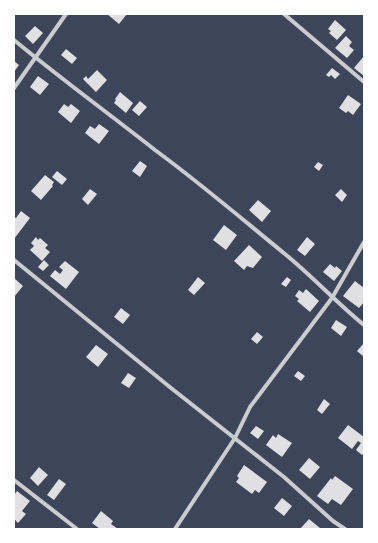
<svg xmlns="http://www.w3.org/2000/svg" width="378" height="543" font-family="'Open Sans',sans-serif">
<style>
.green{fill:#3c4559}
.building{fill:#e0e0e3}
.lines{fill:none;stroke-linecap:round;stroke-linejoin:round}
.minor{stroke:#caccd0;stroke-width:4}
</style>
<rect width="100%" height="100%" fill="#2d3142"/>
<!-- green -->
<path class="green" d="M14,14H364V529H14Z"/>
<!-- building -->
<path class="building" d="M107,14H127L119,24Z
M335,20L346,30L337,40L329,33L331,31L328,29Z
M35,26L43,33L33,44L25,36Z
M346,36L352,42L349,46L354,50L347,58L335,48Z
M66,49L77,58L72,64L61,55Z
M364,56V76L354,68Z
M14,61L19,65L14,72Z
M332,68L340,74L335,79L331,75L329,77L326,75Z
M97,70L107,80L96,92L83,79L86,76L88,79Z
M38,76L49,84L40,95L30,87Z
M120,92L133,103L126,113L114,103L116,100L115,99Z
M348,95L361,104L353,115L348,111L346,113L339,108Z
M140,101L147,107L139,116L132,110Z
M64,104L68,107L71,104L80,111L71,123L58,112Z
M99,124L109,131L99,144L85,133L90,126L95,129Z
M140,161L147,166L140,177L132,171Z
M318,162L323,165L319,171L314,167Z
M57,171L67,179L62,185L52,177Z
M45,175L54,182L52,185L53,186L41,200L31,191Z
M90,189L97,194L88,205L82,199Z
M341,189L347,195L342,202L335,195Z
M258,200L271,211L262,222L249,210Z
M21,211L30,218L14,239V217L16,218Z
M224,225L237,235L226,250L213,240Z
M36,237L38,240L40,238L48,245L45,248L50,252L42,261L30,250L34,246L31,243Z
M307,237L315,244L305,256L297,250Z
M249,245L262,257L253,268L247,266L244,270L234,261Z
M44,260L49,265L43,271L38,267Z
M65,261L79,272L66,289L50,276L55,270L60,274L63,270L59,267Z
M330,264L335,268L336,266L342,271L334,281L323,272Z
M198,277L205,283L194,295L188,290Z
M287,277L291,280L286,287L281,284Z
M14,278L23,286L14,297Z
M355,281L364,288V302L359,308L343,296Z
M306,289L319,301L310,312L297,301L299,299L295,296L299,290L303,293Z
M121,308L130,315L123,324L114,317Z
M336,320L347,327L341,336L331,328Z
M257,332L263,337L257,344L251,339Z
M364,343V357L357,351Z
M96,345L108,354L98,367L86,357Z
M298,371L305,376L301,381L294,376Z
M128,373L136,378L129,388L121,383Z
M324,399L330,404L322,414L317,410Z
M348,425L364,437V453L362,455L356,450L361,443L358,441L352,449L338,438Z
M256,426L264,431L258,439L250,433Z
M278,434L292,443L282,457L266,445L273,435L276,438Z
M309,458L320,467L310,479L299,470Z
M244,465L267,482L259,493L255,490L252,494L236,482L239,478L237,476Z
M39,467L48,475L38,486L30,478Z
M335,476L353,489L341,505L332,499L328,504L317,496L331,478L332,480Z
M59,479L66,484L54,500L47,495Z
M17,491L30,501L22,511L26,514L18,523L14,519V495Z
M282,498L292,506L284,516L274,508Z
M101,511L113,521L111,524L118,529H100L92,523Z
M309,519L320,528L319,529H300Z"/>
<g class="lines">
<!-- minor -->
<path class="minor" d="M284,14L364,82
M14,40C60,78 108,113 155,150C200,183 242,219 285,254C313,277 337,303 364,325
M14,88L66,14
M14,260L171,388L284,477L333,521L345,529
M14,480L77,529
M175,529L235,438L250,407L332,298L364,242"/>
</g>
<!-- border -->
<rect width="378" height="543" fill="none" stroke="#ffffff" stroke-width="30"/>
</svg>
